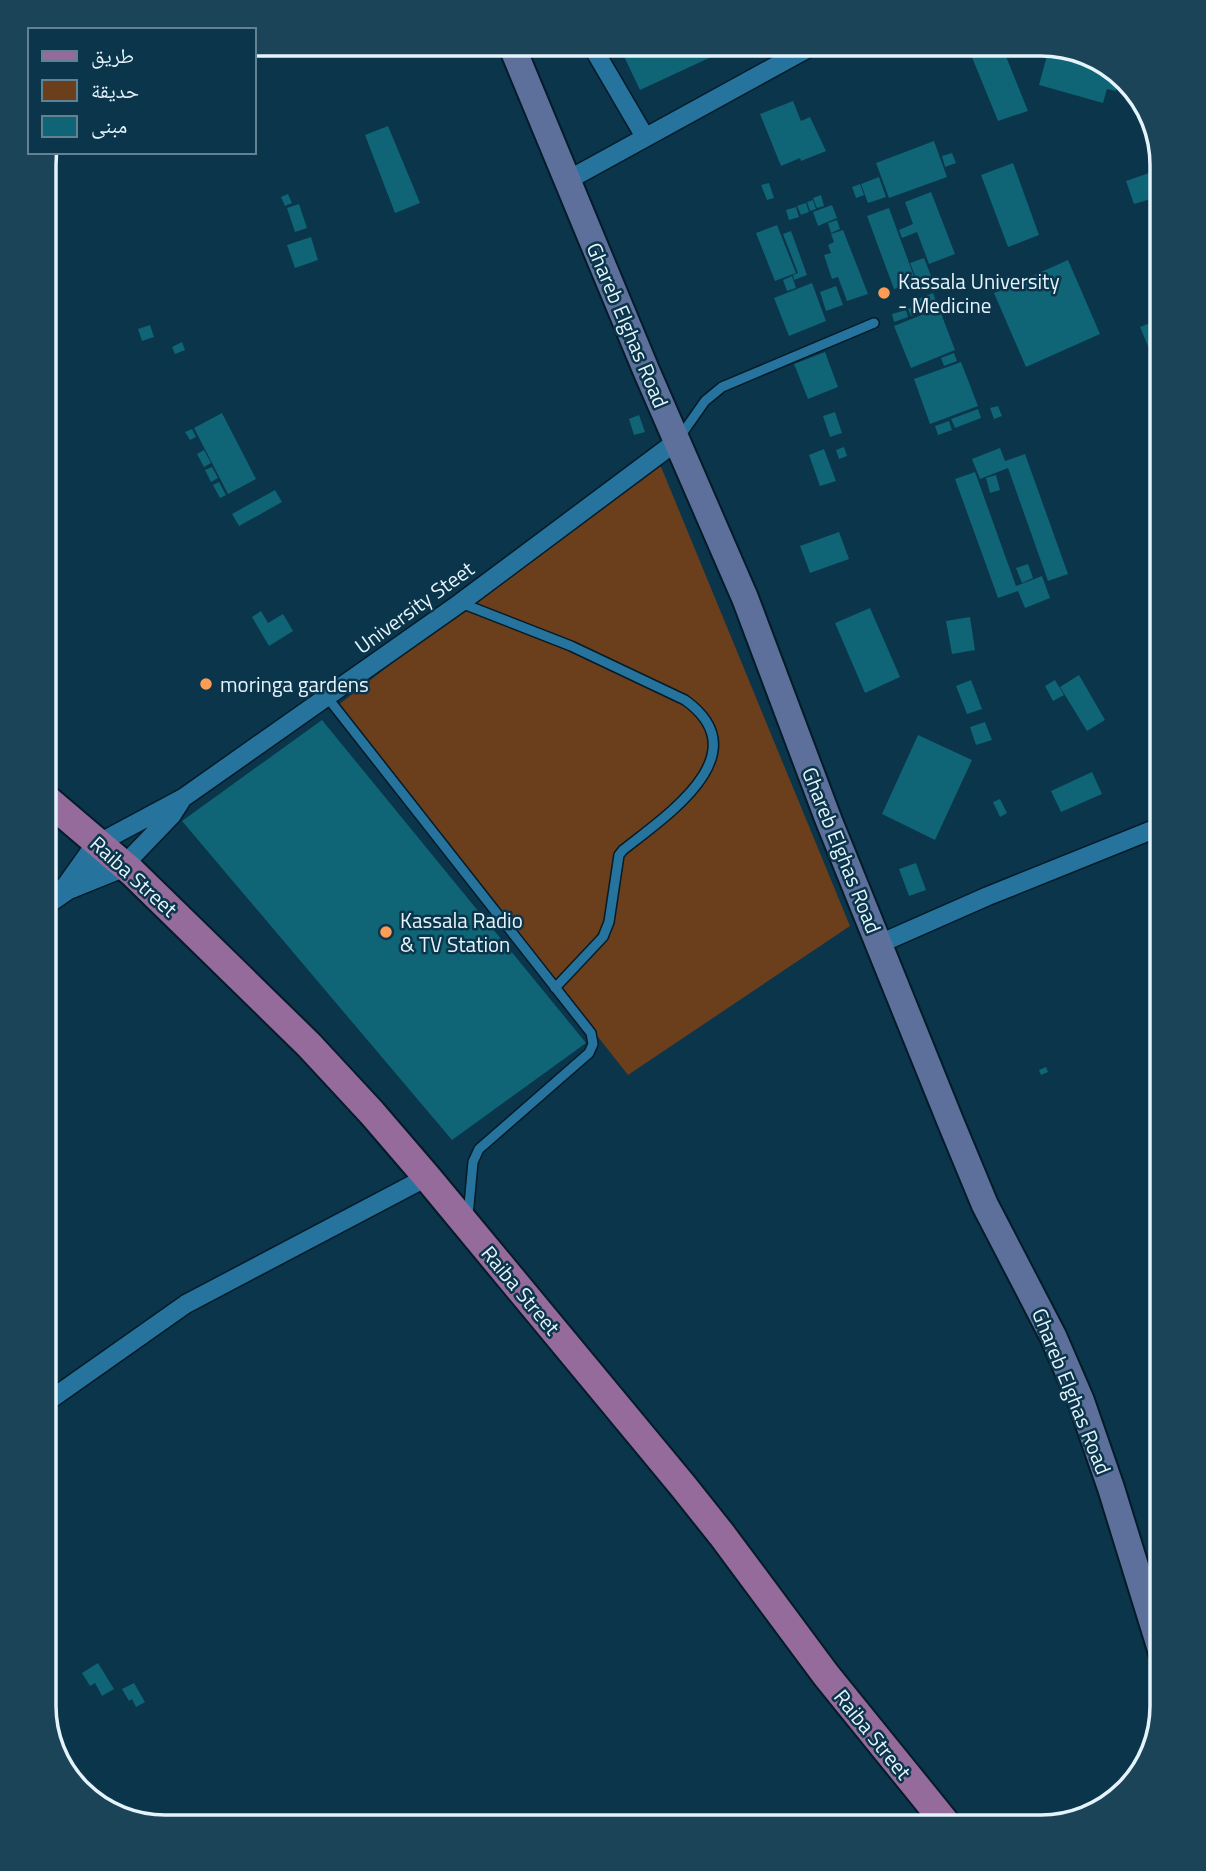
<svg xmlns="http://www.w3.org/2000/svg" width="1206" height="1871" font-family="'Titillium Web','Noto Naskh Arabic',sans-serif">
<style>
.green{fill:#6b3e1c}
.building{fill:#0f6475}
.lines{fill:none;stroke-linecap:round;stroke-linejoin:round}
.service-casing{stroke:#041b28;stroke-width:12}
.minor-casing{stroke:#041b28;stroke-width:21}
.tertiary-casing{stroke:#041b28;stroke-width:26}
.secondary-casing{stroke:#041b28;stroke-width:30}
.primary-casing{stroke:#041b28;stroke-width:32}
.service{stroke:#26749d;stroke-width:9}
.minor{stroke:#26749d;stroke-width:18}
.tertiary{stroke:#26749d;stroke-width:23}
.secondary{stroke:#5d709c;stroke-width:26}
.primary{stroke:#946b9b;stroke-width:28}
.poi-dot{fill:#fd9d55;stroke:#0b354a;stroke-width:2.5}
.labels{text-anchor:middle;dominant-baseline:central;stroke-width:5;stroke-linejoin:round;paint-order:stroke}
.poi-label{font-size:21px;fill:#e5f3fc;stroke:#0b354a;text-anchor:start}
.street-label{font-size:21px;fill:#e5f3fc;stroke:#0b354a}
.rim{fill:none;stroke:#e5f3fc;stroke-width:3.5}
</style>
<rect width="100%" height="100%" fill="#0b354a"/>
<!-- green -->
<path class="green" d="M657,457L850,926L628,1075L337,706Z"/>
<!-- building -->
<path class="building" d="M1001,44L1028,111L998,121L967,45Z
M720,47L722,52L640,90L620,48Z
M1049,48L1068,53L1069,51L1108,64L1114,71L1112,79L1119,81L1116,91L1107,89L1103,103L1039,85Z
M793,101L801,121L810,117L826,151L801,161L800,158L781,166L760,114Z
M388,126L420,203L395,213L365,135Z
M934,141L947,177L889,198L876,163Z
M952,153L956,163L945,167L942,156Z
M1013,163L1039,235L1008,247L981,175Z
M1152,172L1161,196L1134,204L1126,181Z
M879,177L886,197L868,203L861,184Z
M769,183L774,198L767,200L761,185Z
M860,184L864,195L856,198L852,187Z
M931,192L955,254L929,264L917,232L902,238L899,230L913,224L905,202Z
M288,194L292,203L285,206L281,197Z
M821,195L824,206L817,208L813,198Z
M813,200L816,209L810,211L807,202Z
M806,203L809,212L801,215L797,206Z
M299,204L307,228L295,232L287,208Z
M832,205L837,218L818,226L813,212Z
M796,207L799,217L789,220L786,210Z
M889,208L916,282L894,289L867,216Z
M837,220L840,229L831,233L828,223Z
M777,225L796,273L775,281L756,233Z
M843,230L868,294L847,301L838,277L832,279L824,255L831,253L828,245L834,242L831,234Z
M791,231L807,275L794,280L793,275L798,273L783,234Z
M311,237L318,260L295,268L287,245Z
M924,258L931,276L917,281L910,263Z
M1068,260L1100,334L1026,367L994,293Z
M792,276L796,288L787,291L783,280Z
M812,283L826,321L789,336L774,298Z
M836,286L843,305L826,311L820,292Z
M933,293L938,306L911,316L908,309L915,306L913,301Z
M939,308L955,350L911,368L894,326Z
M906,310L908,317L894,322L892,314Z
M1162,318V360L1155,363L1140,327Z
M150,325L154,337L142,341L138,329Z
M182,342L185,350L175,354L172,347Z
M825,352L838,387L808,399L794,364Z
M954,353L957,361L944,366L941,358Z
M961,362L978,406L930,424L914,379Z
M998,406L1002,416L994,419L990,408Z
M978,409L981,418L955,428L951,419Z
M835,412L842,433L830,437L823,416Z
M222,413L256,479L228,494L194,428Z
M639,415L645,432L634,435L629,419Z
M949,421L952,430L938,435L935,426Z
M192,429L196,437L190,440L185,432Z
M844,447L847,456L839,459L836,450Z
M1000,448L1005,461L1025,454L1068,574L1048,581L1008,468L980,479L972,459Z
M824,449L836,481L820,486L809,455Z
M204,450L211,463L204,467L197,454Z
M212,467L218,478L211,482L205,470Z
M975,472L1016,586L1042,576L1050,598L1025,608L1018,591L998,598L955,479Z
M996,475L1000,490L990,493L986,478Z
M219,482L226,495L220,498L213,485Z
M275,490L282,502L239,526L232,514Z
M839,532L849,559L810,573L800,546Z
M1028,564L1033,578L1022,583L1016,568Z
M870,608L900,677L865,693L835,623Z
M261,611L268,623L283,614L293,631L269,646L252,617Z
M970,617L975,650L952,654L946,621Z
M1079,675L1105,720L1087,731L1060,687Z
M971,680L982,709L967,714L956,686Z
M1055,680L1064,695L1053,701L1045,686Z
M322,720L586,1043L452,1140L182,821Z
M985,722L992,740L976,745L970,727Z
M918,735L972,760L935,840L882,814Z
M1092,772L1102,794L1061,812L1051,791Z
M1000,799L1007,813L1000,817L993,802Z
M916,863L926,890L909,896L899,869Z
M1046,1067L1048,1072L1041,1075L1039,1070Z
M98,1663L114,1689L102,1696L95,1683L90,1686L82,1673Z
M134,1683L145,1702L136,1707L132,1699L129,1701L122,1689Z"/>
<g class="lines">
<!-- service casing -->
<g class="service-casing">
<path id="service" d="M679,438L705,401L722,387L874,323
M461,603L571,646L685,700C760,754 667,815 623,850L619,855L609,922L603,937L555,988
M327,697L591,1033L593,1044L589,1053L479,1149L473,1162L468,1216"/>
</g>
<!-- minor casing -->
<g class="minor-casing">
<path id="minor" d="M593,48L645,137
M568,180L812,46
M44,583L45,585
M99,843L183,798L460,603L677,441
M124,865L172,815L181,801
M879,944L988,896L1162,826
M44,1404L186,1304L427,1177"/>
</g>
<!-- tertiary casing -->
<g class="tertiary-casing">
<path id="tertiary" d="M67,888L99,843
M44,904L67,888L124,865"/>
</g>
<!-- secondary casing -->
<g class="secondary-casing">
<path id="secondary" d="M513,49L646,370L745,598L829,821L951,1123L985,1205L1053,1336L1081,1401L1111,1488L1162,1653"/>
</g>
<!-- primary casing -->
<g class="primary-casing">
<path id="primary" d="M44,797L132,872L309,1045L372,1113L427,1177L683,1486L722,1535L826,1675L949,1827"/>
</g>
<!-- service -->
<use href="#service" class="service"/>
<!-- minor -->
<use href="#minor" class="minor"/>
<!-- tertiary -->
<use href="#tertiary" class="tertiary"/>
<!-- secondary -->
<use href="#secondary" class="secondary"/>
<!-- primary -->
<use href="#primary" class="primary"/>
</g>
<!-- markers -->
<g class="poi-dot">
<circle cx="884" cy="293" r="7"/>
<circle cx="206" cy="684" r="7"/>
<circle cx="386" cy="932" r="7"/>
</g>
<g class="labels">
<!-- poi labels -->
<g class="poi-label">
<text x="898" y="281">Kassala University<tspan x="898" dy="24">- Medicine</tspan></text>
<text x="220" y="684">moringa gardens</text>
<text x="400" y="920">Kassala Radio<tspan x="400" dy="24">&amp; TV Station</tspan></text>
</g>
<!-- street labels -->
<g class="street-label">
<text transform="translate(628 325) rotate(67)">Ghareb Elghas Road</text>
<text transform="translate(414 607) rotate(-36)">University Steet</text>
<text transform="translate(842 850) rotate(68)">Ghareb Elghas Road</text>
<text transform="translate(134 876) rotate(42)">Raiba Street</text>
<text transform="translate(521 1290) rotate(50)">Raiba Street</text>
<text transform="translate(1072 1391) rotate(68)">Ghareb Elghas Road</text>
<text transform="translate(873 1734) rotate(51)">Raiba Street</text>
</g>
</g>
<!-- crop -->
<path d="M0 0H1206V1871H0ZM165 56H1041A109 109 0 0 1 1150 165V1706A109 109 0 0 1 1041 1815H165A109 109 0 0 1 56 1706V165A109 109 0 0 1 165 56Z" fill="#1c4458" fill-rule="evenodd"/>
<path class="rim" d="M165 56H1041A109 109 0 0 1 1150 165V1706A109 109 0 0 1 1041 1815H165A109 109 0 0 1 56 1706V165A109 109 0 0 1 165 56Z"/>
<!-- legend -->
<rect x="28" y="28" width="228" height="126" fill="#0b354a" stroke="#628191" stroke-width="2"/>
<rect x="42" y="51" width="35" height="10" fill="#946b9b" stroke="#628191" stroke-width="2"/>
<text x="91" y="63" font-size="21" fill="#e5f3fc">طريق</text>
<rect x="42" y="80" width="35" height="21" fill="#6b3e1c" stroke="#628191" stroke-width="2"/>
<text x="91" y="98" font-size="21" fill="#e5f3fc">حديقة</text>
<rect x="42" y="116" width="35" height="21" fill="#0f6475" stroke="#628191" stroke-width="2"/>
<text x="91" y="133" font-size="21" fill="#e5f3fc">مبنى</text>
</svg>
